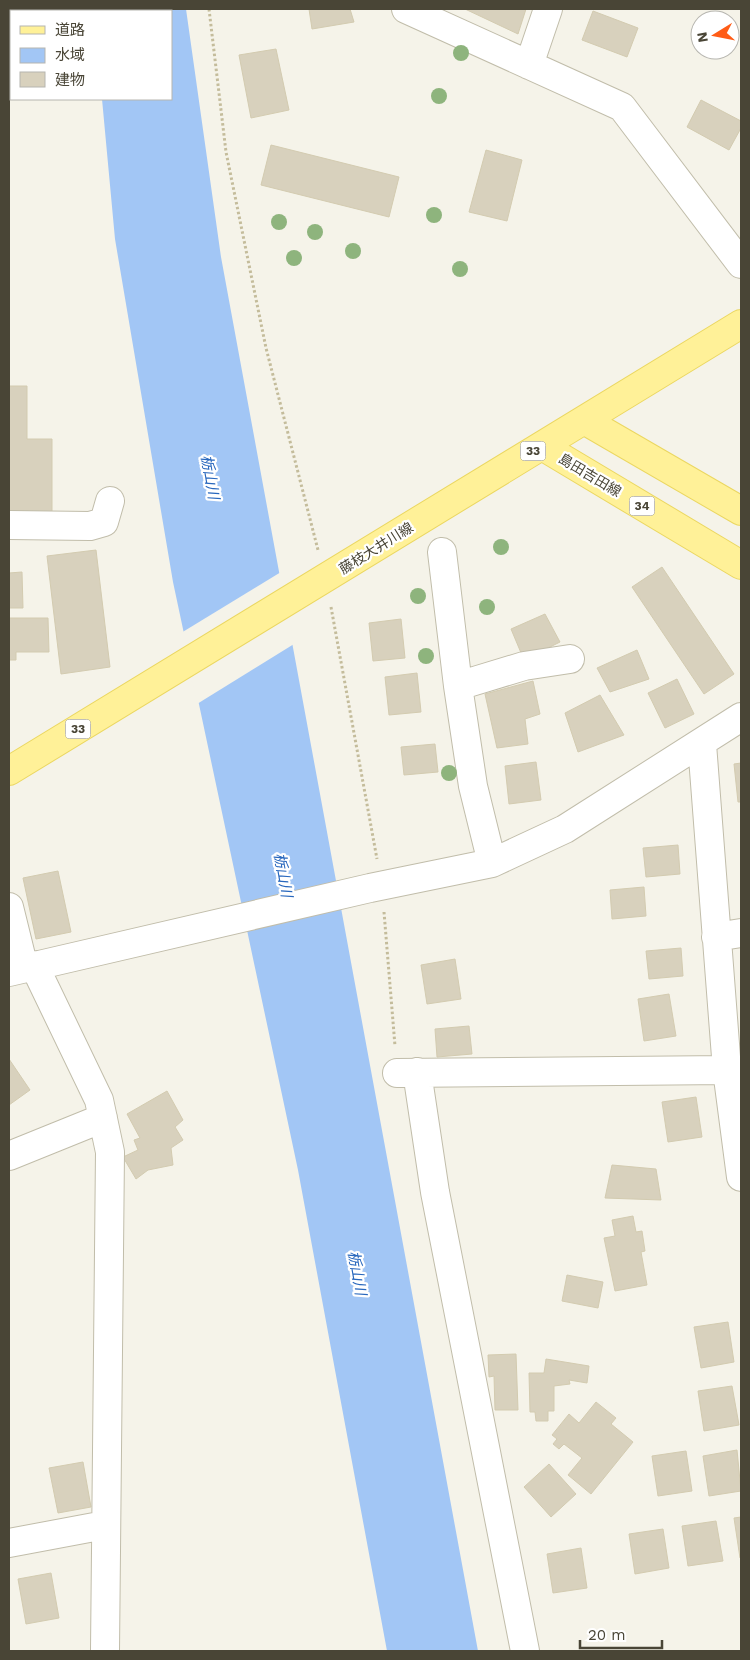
<svg xmlns="http://www.w3.org/2000/svg" width="750" height="1660" font-family="'Work Sans','Noto Sans JP',sans-serif">
<style>
.water{fill:#a2c6f5}
.pier{fill:#f5f3e9}
.building{fill:#d8d1bd;stroke:#d3cbb0}
.lines{fill:none;stroke-linecap:round;stroke-linejoin:round}
.street-casing{stroke:#c1bdaa;stroke-width:30}
.primary-casing{stroke:#ebd761;stroke-width:30}
.path{stroke:#c4bc9b;stroke-width:3;stroke-dasharray:2.5 2.5;stroke-linecap:butt}
.street{stroke:#fff;stroke-width:28}
.primary{stroke:#fff198;stroke-width:28}
.tree{fill:#8eb47d}
.labels{text-anchor:middle;dominant-baseline:central;stroke-width:4.5;stroke-linejoin:round;paint-order:stroke}
.shield{fill:#fff;stroke:#807d72;stroke-width:1}
.shield-label{font-size:12px;font-weight:bold;fill:#494536}
.street-label{font-size:14px;fill:#494536;stroke:#fff}
.water-label{font-size:15px;font-style:italic;fill:#2867bd;stroke:#fff}
</style>
<rect width="100%" height="100%" fill="#f5f3e9"/>
<!-- water -->
<path class="water" d="M93,9H186L221,257L478,1651H387L298,1170L173,582L115,239L102,99H171V11H94Z"/>
<!-- pier -->
<path class="pier" d="M281,572L294,644L197,704L181,633Z"/>
<!-- building -->
<path class="building" d="M309,9H350L354,22L312,29Z
M465,9H526L518,34Z
M593,11L638,28L627,57L582,40Z
M276,49L289,110L251,118L239,55Z
M701,100L741,121V128L729,150L687,127Z
M271,145L399,177L389,217L261,185Z
M486,150L522,160L507,221L469,212Z
M9,386H27V439H52V512L9,511Z
M96,550L110,667L61,674L47,556Z
M662,567L734,674L704,694L632,587Z
M22,572L23,608H9V573Z
M545,614L560,642L524,660L511,629Z
M9,618H48L49,652H16V660H9Z
M401,619L405,658L373,661L369,623Z
M637,650L649,679L610,692L597,668Z
M417,673L421,712L389,715L385,677Z
M677,679L694,714L665,728L648,693Z
M533,681L540,714L525,719L528,744L497,748L485,694Z
M600,695L624,735L578,752L565,713Z
M435,744L438,772L404,775L401,747Z
M536,762L541,800L509,804L505,766Z
M741,763V802H738L734,764Z
M678,845L680,874L646,877L643,848Z
M58,871L71,932L36,939L23,878Z
M644,887L646,916L612,919L610,890Z
M681,948L683,976L649,979L646,951Z
M455,959L461,999L427,1004L421,965Z
M669,994L676,1036L644,1041L638,999Z
M469,1026L472,1054L437,1057L435,1029Z
M9,1059L30,1090L9,1105Z
M167,1091L183,1120L175,1127L183,1140L171,1148L173,1165L148,1170L136,1179L123,1157L138,1150L134,1140L140,1138L127,1114Z
M696,1097L702,1137L668,1142L662,1102Z
M612,1165L656,1169L661,1200L605,1198Z
M633,1216L636,1232L642,1231L645,1251L641,1252L647,1285L615,1291L604,1238L615,1236L612,1220Z
M567,1275L603,1282L598,1308L562,1301Z
M728,1322L734,1362L701,1368L694,1327Z
M516,1354L518,1410H495L494,1376L489,1377L488,1355Z
M546,1359L589,1366L587,1383L569,1380L570,1384L554,1386V1411H548V1421H536L535,1412H530L529,1373H544Z
M732,1386L739,1425L704,1431L698,1391Z
M596,1402L616,1418L611,1424L633,1442L591,1494L568,1475L582,1458L564,1444L559,1449L553,1444L557,1439L552,1435L569,1414L579,1423Z
M737,1450L741,1491L709,1496L703,1456Z
M686,1451L692,1491L658,1496L652,1456Z
M83,1462L91,1507L58,1513L49,1468Z
M549,1464L576,1494L551,1517L524,1487Z
M741,1517V1558H740L734,1518Z
M716,1521L723,1561L688,1566L682,1526Z
M663,1529L669,1568L635,1574L629,1534Z
M581,1548L587,1588L553,1593L547,1554Z
M51,1573L59,1618L26,1624L18,1579Z"/>
<g class="lines">
<!-- street casing -->
<g class="street-casing">
<path id="street" d="M406,9L622,107L741,264
M529,65L548,9
M9,525L90,526L104,522L110,501
M442,552L458,686L473,786L492,863
M458,686L524,666L570,659
M702,744L727,1070L741,1177
M9,907L24,968
M716,937L741,933
M34,965L99,1100L110,1152L105,1651
M9,972L370,888L492,863L565,829L741,717
M417,1072L435,1192L525,1651
M397,1073L727,1070
M9,1156L103,1118
M9,1543L105,1525"/>
</g>
<!-- primary casing -->
<g class="primary-casing">
<path id="primary" d="M584,420L741,511
M542,446L741,565
M9,771L741,324"/>
</g>
<!-- path -->
<path class="path" d="M209,9L226,152L266,348L318,550
M331,607L377,859
M384,912L395,1046"/>
<!-- street -->
<use href="#street" class="street"/>
<!-- primary -->
<use href="#primary" class="primary"/>
</g>
<!-- trees -->
<g class="tree">
<circle cx="461" cy="53" r="8"/>
<circle cx="439" cy="96" r="8"/>
<circle cx="434" cy="215" r="8"/>
<circle cx="279" cy="222" r="8"/>
<circle cx="315" cy="232" r="8"/>
<circle cx="353" cy="251" r="8"/>
<circle cx="294" cy="258" r="8"/>
<circle cx="460" cy="269" r="8"/>
<circle cx="501" cy="547" r="8"/>
<circle cx="418" cy="596" r="8"/>
<circle cx="487" cy="607" r="8"/>
<circle cx="426" cy="656" r="8"/>
<circle cx="449" cy="773" r="8"/>
</g>
<g class="labels">
<!-- shield labels -->
<g class="shield">
<rect x="520.5" y="441.5" width="25" height="19" rx="4"/>
<rect x="629.5" y="496.5" width="25" height="19" rx="4"/>
<rect x="65.5" y="719.5" width="25" height="19" rx="4"/>
</g>
<g class="shield-label">
<text x="533" y="451">33</text>
<text x="642" y="506">34</text>
<text x="78" y="729">33</text>
</g>
<!-- street labels -->
<g class="street-label">
<text transform="translate(590 475) rotate(31)">島田吉田線</text>
<text transform="translate(376 548) rotate(-32)">藤枝大井川線</text>
</g>
<!-- water labels -->
<g class="water-label">
<text transform="translate(210 477) rotate(80)">栃山川</text>
<text transform="translate(283 875) rotate(80)">栃山川</text>
<text transform="translate(357 1273) rotate(80)">栃山川</text>
</g>
</g>
<!-- border -->
<rect width="750" height="1660" fill="none" stroke="#494536" stroke-width="20"/>
<!-- legend -->
<rect x="10" y="10" width="162" height="90" fill="#ffffff" stroke="#b6b5af"/>
<rect x="20" y="26" width="25" height="8" fill="#fff198" stroke="#b6b5af"/>
<text x="55" y="35" font-size="15" fill="#494536">道路</text>
<rect x="20" y="48" width="25" height="15" fill="#a2c6f5" stroke="#b6b5af"/>
<text x="55" y="60" font-size="15" fill="#494536">水域</text>
<rect x="20" y="72" width="25" height="15" fill="#d8d1bd" stroke="#b6b5af"/>
<text x="55" y="85" font-size="15" fill="#494536">建物</text>
<!-- north arrow -->
<g transform="translate(715 35) rotate(260)"><circle r="24" fill="#ffffff" stroke="#b6b5af"/>
<path d="M0-4L9 19L0 12L-9 19Z" fill="#ff5c16"/>
<text y="-8" font-size="14" font-weight="bold" text-anchor="middle" fill="#494536">N</text>
</g>
<!-- scale -->
<path d="M580 1640v8h82v-8" fill="none" stroke="#494536" stroke-width="2.5"/>
<text x="588" y="1640" font-size="15" fill="#494536" stroke="#ffffff" stroke-width="4" paint-order="stroke">20 m</text>
</svg>
